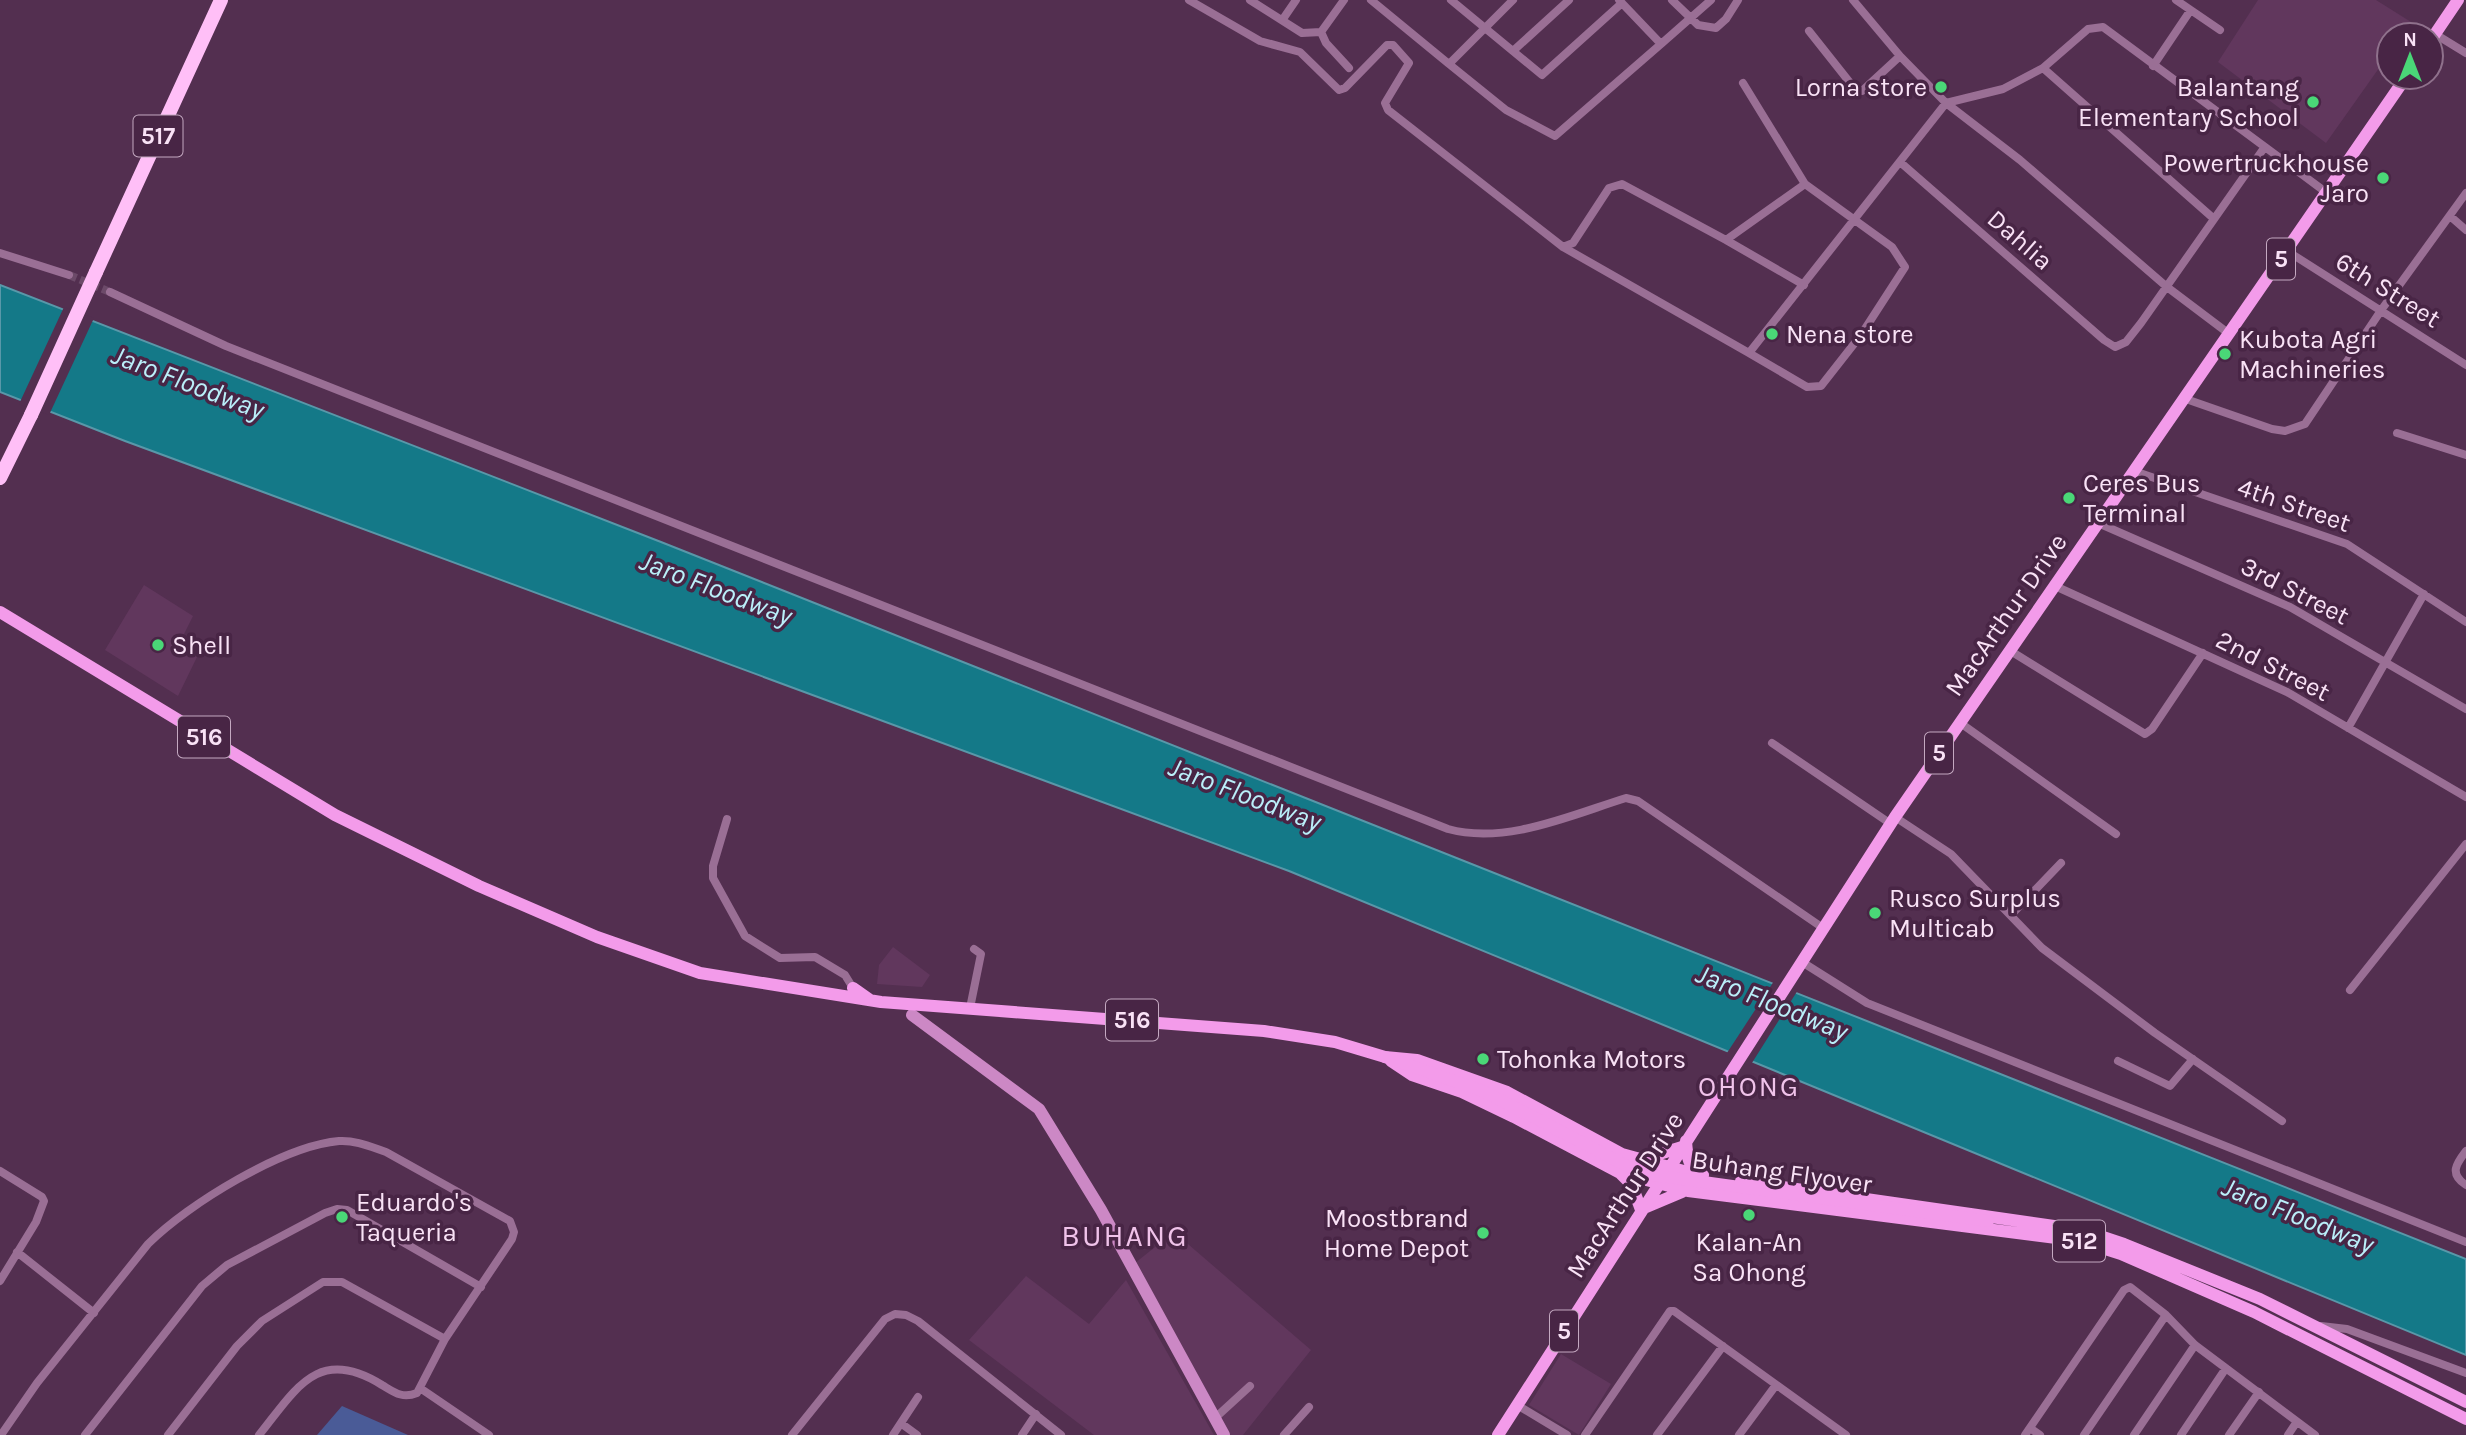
<svg xmlns="http://www.w3.org/2000/svg" width="2466" height="1435" font-family="Karla,sans-serif">
<style>
.built{fill:#61375d}
.green{fill:#4a5b97}
.water{fill:#147988;stroke:#5998a9;stroke-width:2}
.pier{fill:#532f50}
.lines{fill:none;stroke-linecap:round;stroke-linejoin:round}
.street-tunnel{stroke:#6c4a69;stroke-width:8;stroke-dasharray:8 4;stroke-linecap:butt}
.street{stroke:#9a6f95;stroke-width:8}
.secondary{stroke:#cc88c5;stroke-width:12}
.primary{stroke:#f39bea;stroke-width:12}
.highway{stroke:#ffbff7;stroke-width:14}
.primary-bridge{stroke:#f39bea;stroke-width:12}
.highway-bridge{stroke:#ffbff7;stroke-width:14}
.poi-dot{fill:#4ad777;stroke:#482545;stroke-width:2.5}
.labels{text-anchor:middle;dominant-baseline:central;stroke-width:7;stroke-linejoin:round;paint-order:stroke}
.shield{fill:#482545;stroke:#c4a9c1;stroke-width:2}
.shield-label{font-size:24px;font-weight:bold;fill:#f9e2f6}
.poi-label{font-size:26px;fill:#f9e2f6;stroke:#482545;text-anchor:start}
.street-label{font-size:26px;fill:#f9e2f6;stroke:#482545}
.water-label{font-size:28px;font-style:italic;fill:#baeff9;stroke:#482545}
.neighbourhood-label{font-size:28px;letter-spacing:2px;fill:#f0c3ea;stroke:#482545}
.quarter-label{font-size:30px;letter-spacing:2px;fill:#f0c3ea;stroke:#482545}
</style>
<rect width="100%" height="100%" fill="#532f50"/>
<!-- built -->
<path class="built" d="M2258,0H2376L2411,22L2402,35H2389V54L2326,143L2218,62Z
M144,585L193,616L180,642L197,657L178,696L105,650Z
M893,947L930,975L922,987L877,984L879,965Z
M1174,1232L1311,1350L1243,1435H1230L1135,1263Z
M1026,1276L1089,1324L1126,1280L1214,1435H1094L969,1340Z
M1561,1354L1611,1384L1579,1435L1529,1405Z"/>
<!-- green -->
<path class="green" d="M342,1406L408,1435H317Z"/>
<!-- water -->
<path class="water" d="M0,285L661,542L2466,1259V1355L1289,871L125,441L0,392Z"/>
<!-- pier -->
<path class="pier" d="M64,307L94,318L49,415L19,404Z
M1774,981L1798,990L1750,1066L1725,1056Z"/>
<g class="lines">
<!-- street-tunnel -->
<path class="street-tunnel" d="M69,275L110,292"/>
<!-- street -->
<path class="street" d="M1189,0L1260,41L1300,52L1339,90L1345,88L1387,45H1393L1409,63L1385,103L1388,110L1563,247L1749,353L1946,103L2003,89L2043,68L2088,29L2103,27L2327,193
M1250,0L1302,33L1321,32L1344,0
M1371,0L1449,64
M1451,0L1542,75L1622,3
M1513,0L1449,64L1506,110L1555,136L1661,44
M1619,0L1661,44L1711,0
M1672,0L1698,25L1716,28L1726,19L1738,0
M1853,0L1900,56L1946,103L2020,160L2167,287L2228,333
M2176,0L2220,30
M1283,19L1296,0
M1809,31L1855,89L1862,91L1900,56
M1321,32L1326,43L1349,68
M2435,34L2466,53
M1513,51L1569,0
M2153,66L2190,11
M2043,68L2213,218
M1743,83L1805,184L1892,247L1905,267L1861,335L1821,386L1807,387L1749,353
M1900,162L2104,340L2115,347L2126,342L2141,323L2264,148
M2450,216L2466,230
M1726,240L1804,285
M1563,247L1573,243L1609,188L1622,184L1726,240L1805,184
M2287,251L2466,365
M0,253L69,275
M110,292L226,346L1448,829C1506,845 1571,815 1626,798L1638,801L1823,928
M2183,398L2272,429L2285,431L2305,424L2382,309L2466,193
M2397,433L2466,455
M2134,471L2347,544L2466,622
M2098,523L2290,607L2466,709
M2055,586L2287,692L2466,797
M2009,650L2145,734L2152,729L2203,653
M1959,722L2116,834
M2348,728L2424,594
M1772,743L1891,824
M1895,817L1951,854L2042,948L2155,1033L2282,1121
M727,819L713,866V878L745,936L780,958L815,957L845,975L853,988
M2011,915L2061,863
M1802,962L1867,1003L2466,1242
M2350,990L2466,844
M970,1008L981,954L974,949
M2118,1061L2170,1086L2193,1059
M2466,1151C2456,1164 2449,1174 2466,1185
M0,1171L42,1197L44,1201L36,1222L0,1281
M17,1252L94,1313
M2321,1326L2347,1329L2466,1373
M420,1388L489,1435
M1517,1405L1567,1435
M1215,1418L1250,1386
M902,1424L917,1435
M2030,1428L2040,1435
M1,1435L37,1383L148,1244C188,1204 283,1146 339,1141C356,1140 371,1147 386,1152L510,1221L514,1232L512,1239L445,1339L417,1393C402,1399 394,1392 382,1385C318,1345 296,1389 259,1435
M85,1435L202,1286L227,1265L325,1213L337,1209L347,1210L481,1287
M168,1435L237,1346L262,1321L323,1282H342L445,1339
M792,1435L885,1319L895,1314L906,1315L918,1321L1061,1435
M893,1435L918,1397
M1022,1435L1036,1414
M1284,1435L1309,1407
M1585,1435L1670,1311H1674L1846,1435
M1657,1435L1723,1346
M1739,1435L1776,1385
M2025,1435L2124,1290L2130,1287L2166,1315L2195,1345L2315,1435
M2084,1435L2166,1315
M2134,1435L2195,1345
M2181,1435L2226,1368
M2229,1435L2259,1392
M2288,1435L2296,1423"/>
<!-- secondary -->
<path class="secondary" d="M912,1015L1039,1109L1101,1210L1224,1435"/>
<!-- primary -->
<path class="primary" d="M2431,40L2458,0
M0,612L335,815L479,886L597,937L700,973L881,1002L1264,1031L1335,1042L1385,1057L1417,1060L1507,1092L1622,1154L1702,1176
M853,988L870,1000
M1391,1061L1412,1075L1462,1092L1514,1117L1620,1173L1688,1191L2080,1241L2121,1254L2254,1312L2466,1419
M1686,1141C1687,1155 1688,1170 1703,1175
M1643,1159L1682,1147
M1621,1174L1632,1185L1641,1210
M1741,1181L2082,1230L2124,1244L2260,1299L2466,1402
M1644,1208L1682,1192
M1498,1435L1895,817L2406,77"/>
<!-- highway -->
<path class="highway" d="M96,272L221,0
M0,478L31,415"/>
<!-- primary-bridge -->
<path class="primary-bridge" d="M1385,1057L1483,1091L1629,1167L1653,1175L1988,1221"/>
<!-- highway-bridge -->
<path class="highway-bridge" d="M31,415L96,272"/>
</g>
<!-- markers -->
<g class="poi-dot">
<circle cx="1941" cy="87" r="7"/>
<circle cx="2313" cy="102" r="7"/>
<circle cx="2383" cy="178" r="7"/>
<circle cx="1772" cy="334" r="7"/>
<circle cx="2225" cy="354" r="7"/>
<circle cx="2069" cy="498" r="7"/>
<circle cx="158" cy="645" r="7"/>
<circle cx="1875" cy="913" r="7"/>
<circle cx="1483" cy="1059" r="7"/>
<circle cx="1749" cy="1215" r="7"/>
<circle cx="342" cy="1217" r="7"/>
<circle cx="1483" cy="1233" r="7"/>
</g>
<g class="labels">
<!-- shield labels -->
<g class="shield">
<rect x="133.5" y="115.5" width="49" height="41" rx="5"/>
<rect x="2267" y="238.5" width="28" height="41" rx="5"/>
<rect x="178" y="716.5" width="52" height="41" rx="5"/>
<rect x="1925" y="732.5" width="28" height="41" rx="5"/>
<rect x="1106" y="999.5" width="52" height="41" rx="5"/>
<rect x="2053" y="1220.5" width="52" height="41" rx="5"/>
<rect x="1550" y="1310.5" width="28" height="41" rx="5"/>
</g>
<g class="shield-label">
<text x="158" y="136">517</text>
<text x="2281" y="259">5</text>
<text x="204" y="737">516</text>
<text x="1939" y="753">5</text>
<text x="1132" y="1020">516</text>
<text x="2079" y="1241">512</text>
<text x="1564" y="1331">5</text>
</g>
<!-- poi labels -->
<g class="poi-label">
<text x="1927" y="87" text-anchor="end">Lorna store</text>
<text x="2299" y="87" text-anchor="end">Balantang<tspan x="2299" dy="30">Elementary School</tspan></text>
<text x="2369" y="163" text-anchor="end">Powertruckhouse<tspan x="2369" dy="30">Jaro</tspan></text>
<text x="1786" y="334">Nena store</text>
<text x="2239" y="339">Kubota Agri<tspan x="2239" dy="30">Machineries</tspan></text>
<text x="2083" y="483">Ceres Bus<tspan x="2083" dy="30">Terminal</tspan></text>
<text x="172" y="645">Shell</text>
<text x="1889" y="898">Rusco Surplus<tspan x="1889" dy="30">Multicab</tspan></text>
<text x="1497" y="1059">Tohonka Motors</text>
<text x="356" y="1202">Eduardo's<tspan x="356" dy="30">Taqueria</tspan></text>
<text x="1469" y="1218" text-anchor="end">Moostbrand<tspan x="1469" dy="30">Home Depot</tspan></text>
<text x="1749" y="1242" text-anchor="middle">Kalan-An<tspan x="1749" dy="30">Sa Ohong</tspan></text>
</g>
<!-- street labels -->
<g class="street-label">
<text transform="translate(2020 240) rotate(41)">Dahlia</text>
<text transform="translate(2388 290) rotate(32)">6th Street</text>
<text transform="translate(2294 505) rotate(19)">4th Street</text>
<text transform="translate(2295 591) rotate(27)">3rd Street</text>
<text transform="translate(2006 615) rotate(-55)">MacArthur Drive</text>
<text transform="translate(2273 666) rotate(27)">2nd Street</text>
<text transform="translate(1782 1172) rotate(8)">Buhang Flyover</text>
<text transform="translate(1625 1195) rotate(-57)">MacArthur Drive</text>
</g>
<!-- water labels -->
<g class="water-label">
<text transform="translate(188 382) rotate(21)">Jaro Floodway</text>
<text transform="translate(716 588) rotate(21)">Jaro Floodway</text>
<text transform="translate(1245 794) rotate(21)">Jaro Floodway</text>
<text transform="translate(1772 1002) rotate(22)">Jaro Floodway</text>
<text transform="translate(2298 1215) rotate(22)">Jaro Floodway</text>
</g>
<!-- neighbourhood labels -->
<g class="neighbourhood-label">
<text x="1749" y="1086">OHONG</text>
</g>
<!-- quarter labels -->
<g class="quarter-label">
<text x="1125" y="1236">BUHANG</text>
</g>
</g>
<!-- north arrow -->
<g transform="translate(2410 56)"><circle r="33" fill="#482545" stroke="#8f718c" stroke-width="2"/>
<path d="M0-5L12 26L0 18L-12 26Z" fill="#4ad777"/>
<text y="-10" font-size="19" font-weight="bold" text-anchor="middle" fill="#f9e2f6">N</text>
</g>
</svg>
